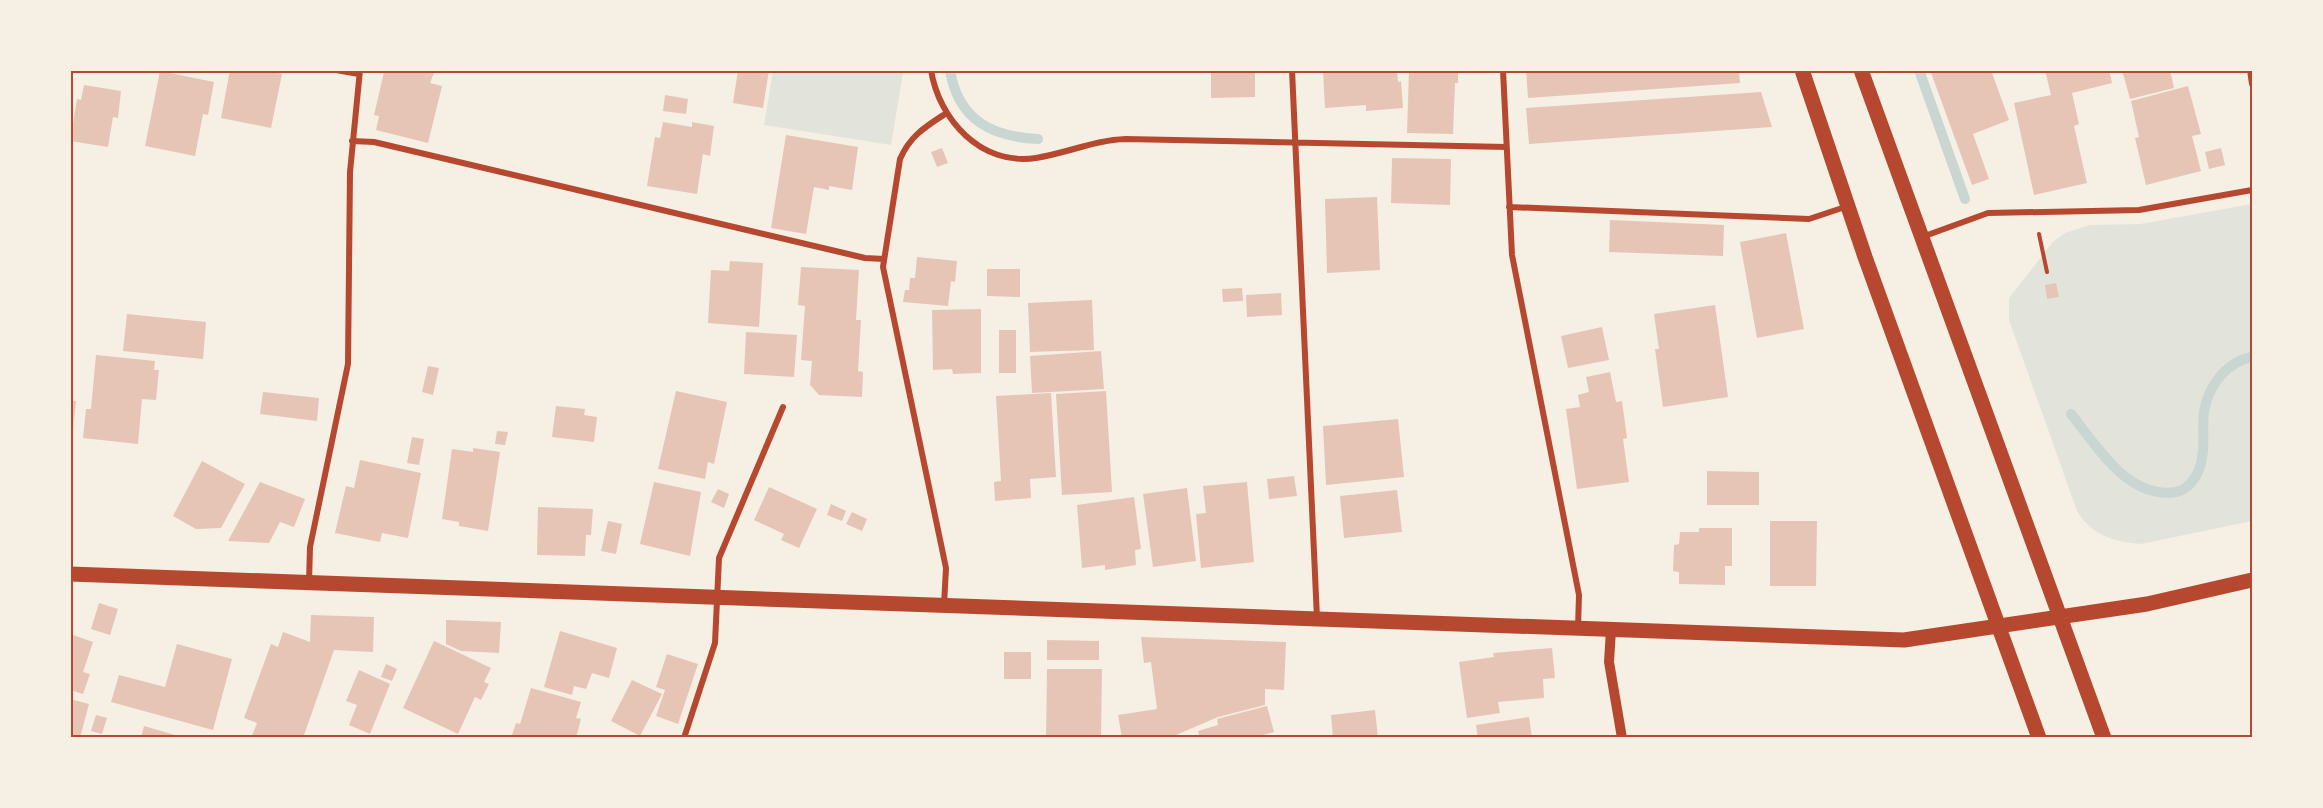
<svg xmlns="http://www.w3.org/2000/svg" width="2323" height="808" font-family="'Nunito Sans',sans-serif">
<style>
.green{fill:#e2e4dc}
.lines{fill:none;stroke-linecap:round;stroke-linejoin:round}
.stream{stroke:#c9d6d2;stroke-width:10}
.building{fill:#e6c5b7}
.path{stroke:#b5482f;stroke-width:4}
.minor{stroke:#b5482f;stroke-width:6}
.tertiary{stroke:#b5482f;stroke-width:10}
.primary{stroke:#b5482f;stroke-width:15}
.neatline{fill:none;stroke:#b5482f;stroke-width:2}
</style>
<rect width="100%" height="100%" fill="#f6efe4"/>
<!-- green -->
<path class="green" d="M887,71L903,73L891,145L764,125L773,71Z
M2252,204V521L2141,544C2114,542 2091,535 2077,511L2009,320V298L2053,242L2065,233L2090,225L2140,224Z"/>
<g class="lines">
<!-- stream -->
<path class="stream" d="M950,70C958,120 992,137 1038,139
M1919,70L1965,199
M2071,414C2097,446 2128,500 2176,492C2191,489 2200,472 2202,458C2205,443 2202,427 2204,412C2208,386 2226,362 2252,357"/>
</g>
<!-- building -->
<path class="building" d="M230,70H266L282,74L271,128L221,118Z
M387,70H435L430,83L442,86L428,143L376,130L379,116L374,115L384,72Z
M738,70H769L763,108L733,103Z
M1211,70H1255V97L1211,98Z
M1323,70H1397L1398,82L1401,81L1403,108L1366,111V105L1325,108Z
M1409,70L1458,71V83H1455L1453,134L1407,133Z
M1526,70H1739L1740,83L1528,98Z
M1930,70H1991L2009,120L1973,134L1989,179L1972,185Z
M2045,70H2109L2112,83L2072,93L2079,124L2074,126L2087,183L2034,195L2014,103L2051,95Z
M2122,70H2170L2174,88L2130,99Z
M160,71L214,82L208,115L203,114L195,156L145,146Z
M84,85L121,91L118,118L113,117L108,147L70,141L77,99L81,100Z
M2188,86L2201,134L2192,136L2201,171L2146,185L2135,138L2139,137L2131,101Z
M1761,92L1772,127L1529,144L1526,108Z
M665,95L688,99L686,114L663,111Z
M663,122L692,127V122L714,126L710,156L703,154L697,194L647,186L655,137L660,138Z
M786,135L858,147L852,190L829,186V190L814,187L806,234L771,228Z
M942,148L948,163L937,167L931,152Z
M2221,148L2225,165L2209,169L2205,152Z
M1392,158L1451,159L1450,205L1391,203Z
M1377,197L1380,270L1327,273L1325,199Z
M1610,220L1724,225L1723,256L1609,252Z
M1786,233L1804,329L1757,338L1740,242Z
M917,257L957,261L955,282L951,281L948,306L903,302L905,290H909L910,278H915Z
M730,261L763,263L759,327L708,323L711,270L729,271Z
M801,267L859,270L856,320H861L858,371L863,372L862,397L819,395L810,385L812,361L801,360L805,306L798,305Z
M987,269H1020V297L987,296Z
M2056,283L2059,297L2047,299L2045,285Z
M1242,288L1243,301L1223,302L1222,289Z
M1281,293L1282,315L1247,317L1246,295Z
M1092,300L1094,350L1030,352L1028,303Z
M1715,305L1728,397L1663,407L1655,349H1659L1654,314Z
M981,309V373L953,374L952,369L933,370L932,310Z
M127,314L206,322L203,359L123,351Z
M1602,327L1609,360L1568,368L1561,336Z
M999,330H1016V373H999Z
M746,332L797,335L794,377L744,374Z
M1101,351L1104,389L1032,393L1030,356Z
M96,355L155,361L154,370H159L156,400L142,399L138,444L83,438L86,409H91Z
M428,366L439,368L433,395L422,392Z
M1610,372L1616,402L1622,401L1627,438L1623,439L1629,482L1577,489L1566,409L1580,407L1578,395L1589,392L1586,377Z
M676,391L727,402L714,464L708,462L705,479L658,469Z
M1106,391L1112,492L1062,495L1056,394Z
M263,392L319,398L317,421L260,414Z
M1051,393L1056,477L1030,479L1031,498L995,501L994,482L1001,481L996,396Z
M70,400L76,401L72,438H70Z
M556,406L585,409L584,415L597,417L594,442L552,437Z
M1398,419L1404,477L1326,485L1323,426Z
M497,431L508,432L505,445L495,444Z
M412,437L424,439L419,465L407,463Z
M473,448L500,452L488,531L459,526V522L442,519L452,449L473,452Z
M360,460L421,473L408,538L382,533L380,542L335,533L346,486L354,488Z
M202,461L245,484L221,528L196,529L173,516Z
M1707,471L1759,472V505H1707Z
M1294,476L1297,496L1269,499L1267,479Z
M260,482L305,499L294,527L280,522L269,543L228,541Z
M654,482L701,492L690,556L640,544Z
M1247,482L1254,562L1201,568L1196,514L1206,513L1203,486Z
M769,487L817,509L799,548L781,540L784,534L754,520Z
M1187,488L1196,561L1153,567L1143,494Z
M718,489L729,494L724,508L711,502Z
M1397,490L1402,532L1344,538L1340,496Z
M1134,497L1141,549L1135,550L1136,565L1105,570V565L1082,568L1077,505Z
M831,504L846,511L842,521L827,515Z
M538,507L593,509L591,535H586L585,556L537,555Z
M852,512L867,519L862,531L846,524Z
M608,521L622,524L616,554L601,551Z
M1770,521H1817L1816,586H1770Z
M1699,528H1732V566H1725V585L1679,584V572L1673,571L1674,545L1679,544L1680,532H1699Z
M99,603L118,609L110,635L91,629Z
M311,615L374,617L373,652L334,650L303,738H251L257,723L244,718L271,644L278,647L283,632L310,642Z
M446,620L501,622L499,653L461,651L446,644Z
M560,631L617,648L609,678L592,673L586,689L574,686L572,695L544,687Z
M70,634L93,642L83,672L90,674L83,694L70,690Z
M1141,637L1286,642L1284,690L1265,689V705L1218,717L1169,738H1122L1118,715L1157,709L1151,662L1144,663Z
M1047,640L1099,641V660H1047Z
M434,641L491,668L484,682L489,684L481,700L475,697L458,734L403,708Z
M177,644L232,659L213,730L111,702L119,675L165,687Z
M1552,648L1555,678L1543,679L1544,698L1498,702L1500,713L1467,718L1459,662L1494,657L1493,653Z
M1004,652H1031V679H1004Z
M667,654L698,664L678,724L656,716L665,690L656,687Z
M386,664L397,669L392,681L381,677Z
M1047,669H1102L1101,738H1046Z
M359,670L390,684L370,734L349,725L357,705L346,701Z
M632,680L662,694L640,736L611,721Z
M531,688L581,702L576,718L581,719L576,738H511L516,723L520,724Z
M70,699L89,704L80,738H70Z
M1267,706L1274,732L1252,738H1200L1198,731L1218,725L1217,719Z
M1375,710L1378,738H1333L1331,715Z
M96,715L107,718L102,734L91,731Z
M1529,717L1532,738H1478L1476,725Z
M144,726L182,737V738H141Z"/>
<g class="lines">
<!-- path -->
<path class="path" d="M2039,234L2047,272"/>
<!-- minor -->
<path class="minor" d="M336,70L359,74
M931,70C939,120 981,166 1036,158C1067,153 1095,140 1126,139L1506,147
M1292,70L1317,618
M1503,70L1512,255L1579,595L1578,628
M2250,70L2252,84
M352,141L374,142L865,258L884,259
M1509,207L1809,219L1848,206
M1922,237L1988,213L2139,210L2252,190
M309,582L310,547L348,364L350,172L360,70
M944,605L946,568L883,267L900,159C910,136 925,127 945,114
M684,738L715,643L719,558L783,407"/>
<!-- tertiary -->
<path class="tertiary" d="M1611,630L1609,662L1622,738"/>
<!-- primary -->
<path class="primary" d="M1802,70L1865,257L2039,738
M1861,70L2104,738
M70,574L1904,640L2147,604L2252,580"/>
</g>
<!-- border -->
<rect width="2323" height="808" fill="none" stroke="#f6efe4" stroke-width="144"/>
<rect x="72" y="72" width="2179" height="664" class="neatline"/>
</svg>
